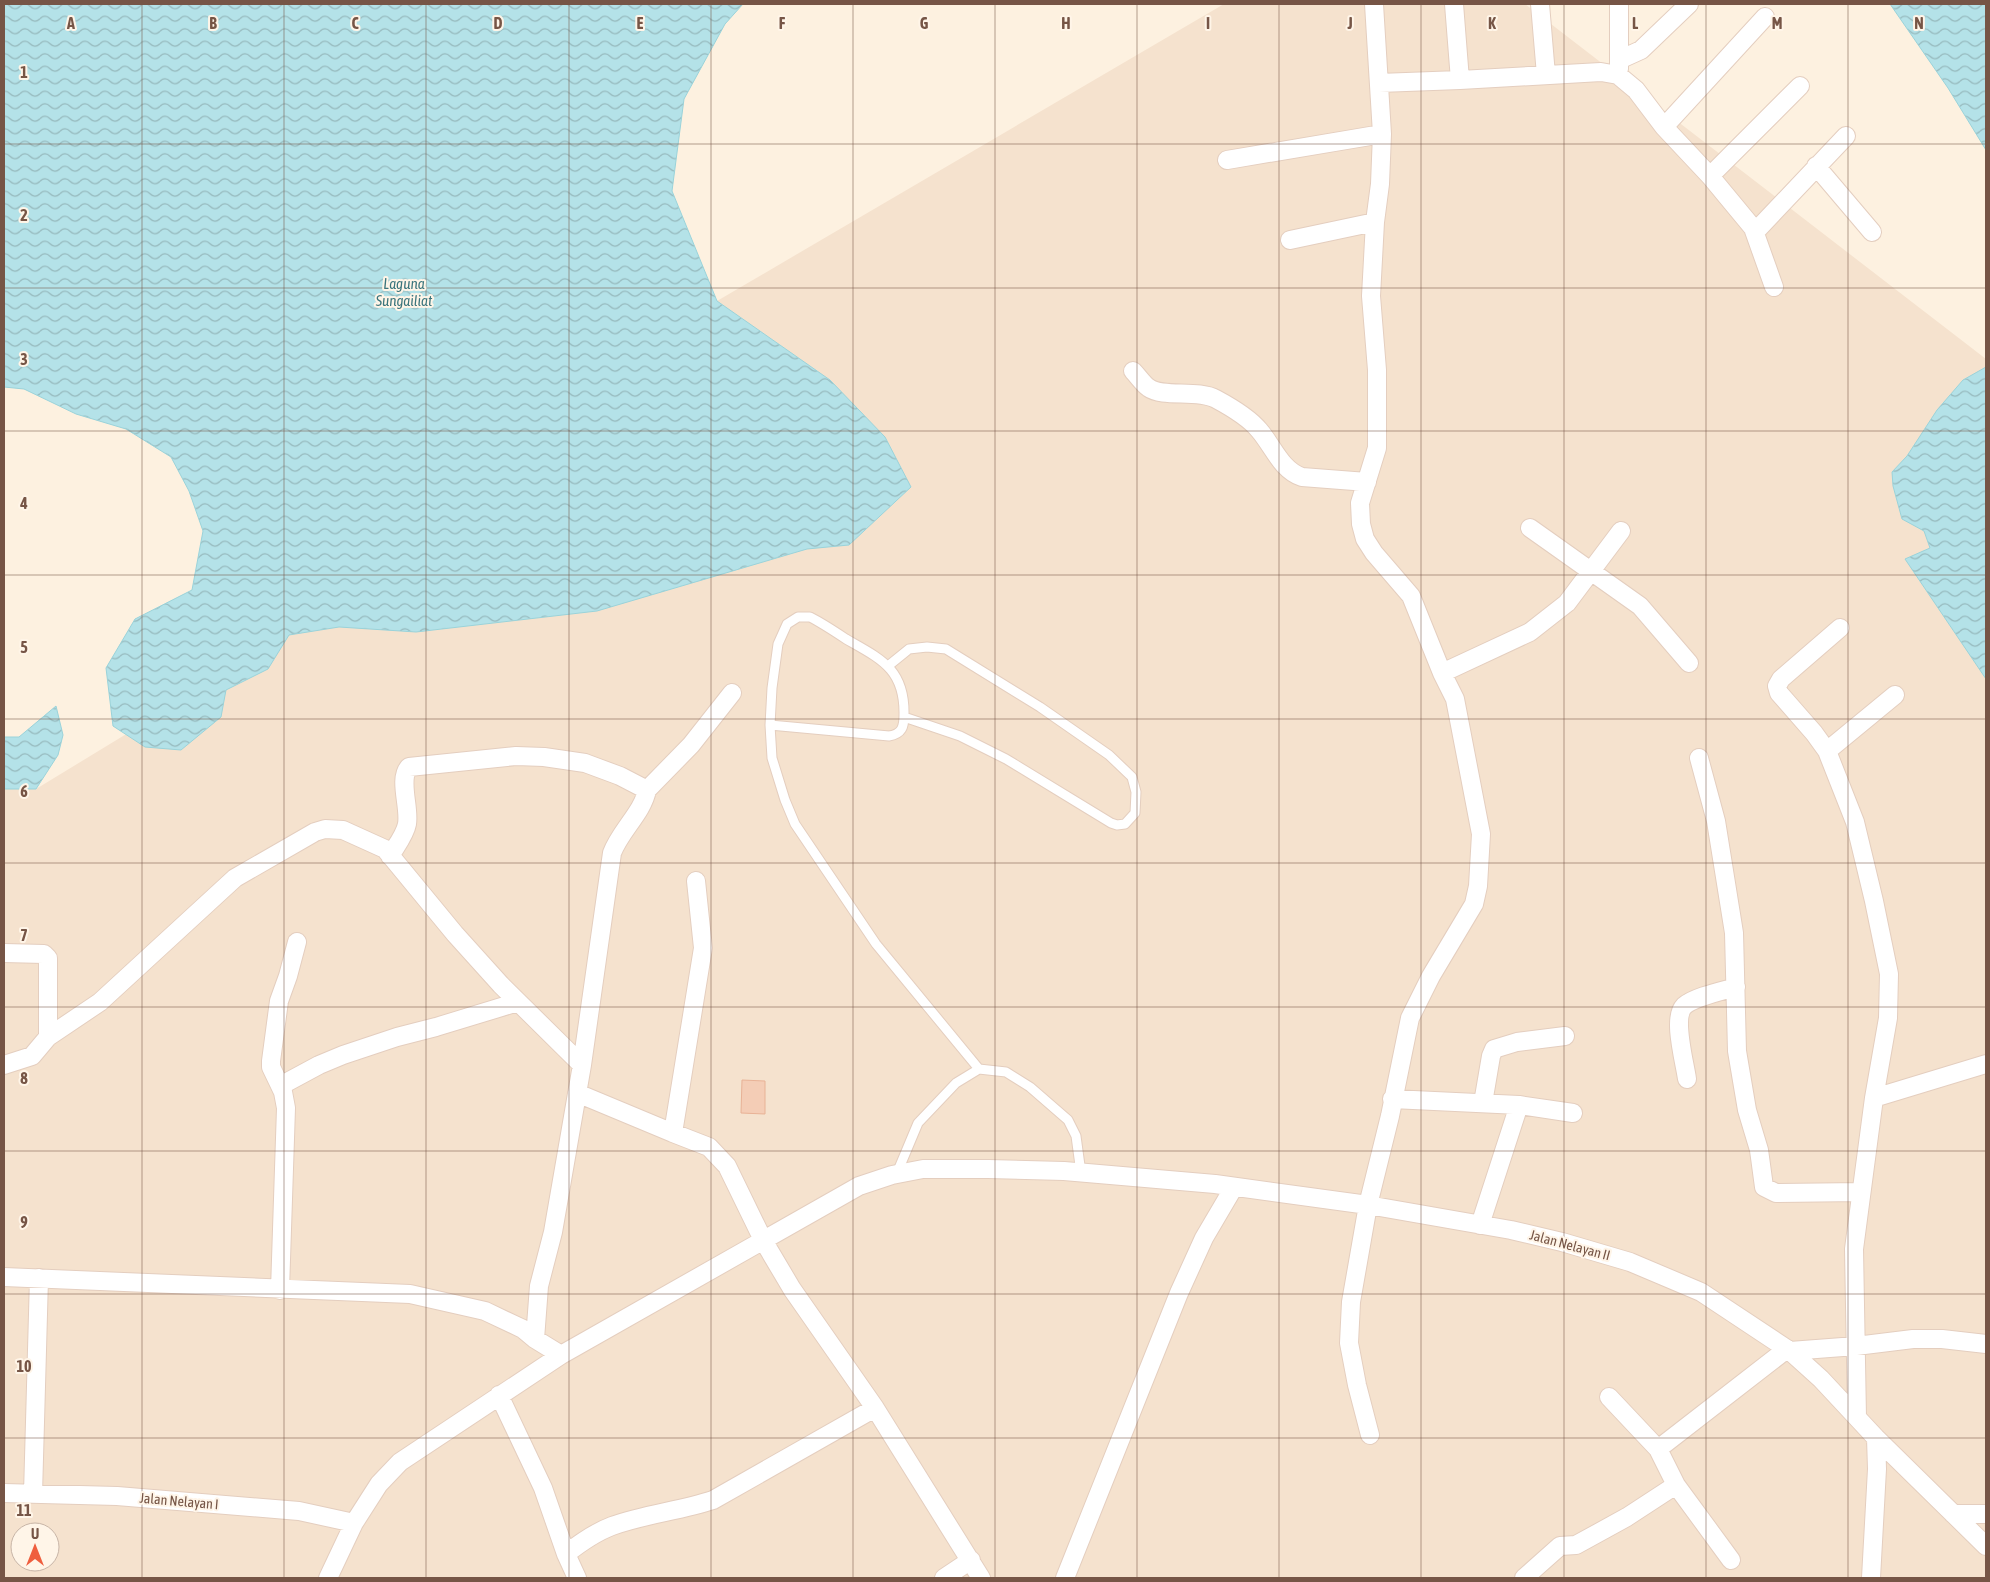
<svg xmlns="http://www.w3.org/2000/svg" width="1990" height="1582" font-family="'Asap Condensed',sans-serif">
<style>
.residential{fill:#f5e2ce;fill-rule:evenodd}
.water{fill:url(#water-waves);stroke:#9ad3da}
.building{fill:#f4cdb6;stroke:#e8b296}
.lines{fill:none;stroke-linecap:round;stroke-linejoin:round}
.service-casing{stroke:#e4cebf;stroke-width:11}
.minor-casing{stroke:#e4cebf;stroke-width:20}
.service{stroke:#fff;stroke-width:9}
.minor{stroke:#fff;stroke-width:18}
.grid{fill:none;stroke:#765546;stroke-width:1;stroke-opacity:0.55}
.labels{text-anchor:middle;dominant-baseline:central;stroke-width:4;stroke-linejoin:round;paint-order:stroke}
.street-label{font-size:14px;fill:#765546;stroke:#fff5e8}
.water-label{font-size:15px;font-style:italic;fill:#3a747c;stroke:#fff5e8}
.grid-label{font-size:16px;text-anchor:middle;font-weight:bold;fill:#765546;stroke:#fff5e8;stroke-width:4;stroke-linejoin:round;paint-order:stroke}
</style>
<defs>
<pattern id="water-waves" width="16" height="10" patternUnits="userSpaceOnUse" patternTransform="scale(1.25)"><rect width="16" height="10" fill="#b4e2e8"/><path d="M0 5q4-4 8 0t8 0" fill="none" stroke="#97babe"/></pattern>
</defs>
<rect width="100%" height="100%" fill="#fdf1e0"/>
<!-- residential -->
<path class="residential" d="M1224,4H1525L1986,359V1578H4V789H36L289,635L717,301ZM20,1532H50V1562H20Z"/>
<!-- water -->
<path class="water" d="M4,4H743L725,24L684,99L672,191L717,301L830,380L885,437L911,487L849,545L807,549L597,611L416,632L339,627L289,635L268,669L226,690L221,717L181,750L145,747L113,726L106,668L135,619L192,590L203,531L189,491L171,457L126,429L76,414L24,389L4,387Z
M1890,4H1986V150L1948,88Z
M1986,367V679L1905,559L1930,548L1924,531L1902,519L1893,486L1892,472L1907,456L1937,410L1963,380Z
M56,706L63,735L58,755L36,789H4V737H19Z"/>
<!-- building -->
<path class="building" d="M742,1080L765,1081V1114L741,1113Z"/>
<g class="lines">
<!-- service casing -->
<g class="service-casing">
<path id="service" d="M888,666L909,649L927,647L946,649L1040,707L1109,755L1132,777L1136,792L1135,813L1125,824L1117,825L1111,823L1006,759L960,736L904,717
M770,725L889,736C902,734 904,727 904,715C905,669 881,659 846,639C834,631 822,623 810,617H798L787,624L778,644L772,688L770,725L772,758L785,800L795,824L876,944L979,1069
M897,1173L918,1123L956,1083L979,1069L1006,1072L1030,1087L1068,1120L1076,1136L1081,1173"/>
</g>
<!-- minor casing -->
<g class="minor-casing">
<path id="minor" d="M1454,4L1460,80
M1540,4L1546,75
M1619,60L1641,50L1689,4
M1619,69V4
M1379,83L1460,80L1601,72L1618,75L1636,90L1664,127L1710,176L1753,228L1774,287
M1664,127L1765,17
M1227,160L1382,134
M1816,166L1872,232
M1710,176L1800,86
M1755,232L1846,136
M1290,240L1375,222
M1133,371C1138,376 1143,384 1149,388C1163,398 1198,389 1216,399C1229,406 1250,419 1259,430C1273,446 1281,470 1302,477L1367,482
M1530,528L1640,606L1689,663
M1840,628L1781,679L1777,686L1779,693L1814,733L1827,751L1855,822L1874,901L1889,974L1888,1018L1874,1098L1854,1249L1857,1417
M1442,673L1530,632L1567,603L1621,531
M1827,751L1895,695
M1699,758L1716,821L1734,933L1737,1051L1747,1110L1759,1150L1764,1187L1776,1193L1861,1192
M647,790L691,745L732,693
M390,856C396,846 405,835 407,824C410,807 398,779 409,767L516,756L544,757L585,763L620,776L647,790C643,812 620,831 612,853L582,1065L553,1232L539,1286L535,1339
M696,881L703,948L673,1133L709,1147L727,1166L763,1240L792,1289L875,1408L981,1578
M4,953L44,954L48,958V1037
M4,1065L32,1056L48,1037L100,1002L235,878L315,832L325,829L343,830L385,849L455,934L501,985L582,1065
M1687,1079C1685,1063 1672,1018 1684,1006C1694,997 1722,991 1736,987
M280,1086L319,1065L343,1055L397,1037L436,1027L518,1002
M577,1093L673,1133
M1874,1098L1986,1064
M1392,1099L1519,1105L1573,1113
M1483,1103L1491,1056L1494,1049L1517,1042L1565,1036
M1480,1225L1519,1105
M4,1277L410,1294L485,1311L523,1329L535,1339L561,1355
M280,1290L286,1108L283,1092L271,1067V1061L279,1001L288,976L297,942
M1790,1351L1856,1346L1913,1339H1942L1986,1344
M499,1395L543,1488L566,1554L577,1578
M1609,1397L1658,1449L1787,1349
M1370,1435L1357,1385L1349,1343L1351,1302L1368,1205L1390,1116L1410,1018L1431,976L1474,904L1478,886L1481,834L1455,699L1442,673L1411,596L1374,553L1365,539L1361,524L1360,503L1377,448V370L1371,296L1375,222L1380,184L1382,134L1374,4
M1676,1485L1731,1560
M4,1493L117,1496L299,1511L354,1523
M33,1494L39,1278
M1953,1514H1986
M566,1554C580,1543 596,1532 612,1526C645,1514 680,1511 713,1500L875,1408
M328,1578L354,1523L379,1484L400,1462L561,1355L859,1186L892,1175L923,1169H988L1064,1171L1215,1184L1368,1205L1511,1230L1562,1242L1630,1262L1701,1292L1790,1351L1821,1379L1876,1438L1986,1546
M944,1578L971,1560
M1065,1578L1179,1293L1204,1238L1234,1187
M1524,1578L1560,1546L1576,1545L1627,1517L1676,1485L1658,1449
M1871,1578L1877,1469L1876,1438"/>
</g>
<!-- service -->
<use href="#service" class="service"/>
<!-- minor -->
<use href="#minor" class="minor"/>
</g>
<!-- grid -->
<path class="grid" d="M142,4V1578M284,4V1578M426,4V1578M569,4V1578M711,4V1578M853,4V1578M995,4V1578M1137,4V1578M1279,4V1578M1421,4V1578M1564,4V1578M1706,4V1578M1848,4V1578M4,144H1986M4,288H1986M4,431H1986M4,575H1986M4,719H1986M4,863H1986M4,1007H1986M4,1151H1986M4,1294H1986M4,1438H1986"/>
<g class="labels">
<!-- street labels -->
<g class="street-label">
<text transform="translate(1570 1245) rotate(15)">Jalan Nelayan II</text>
<text transform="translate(179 1501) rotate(5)">Jalan Nelayan I</text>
</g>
<!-- water labels -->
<g class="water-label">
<text x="404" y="283">Laguna<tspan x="404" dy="17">Sungailiat</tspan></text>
</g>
</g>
<g class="grid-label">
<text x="71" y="29">A</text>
<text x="213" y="29">B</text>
<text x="355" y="29">C</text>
<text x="498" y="29">D</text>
<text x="640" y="29">E</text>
<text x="782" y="29">F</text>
<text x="924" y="29">G</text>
<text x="1066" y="29">H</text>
<text x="1208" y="29">I</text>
<text x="1350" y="29">J</text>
<text x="1492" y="29">K</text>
<text x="1635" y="29">L</text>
<text x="1777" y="29">M</text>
<text x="1919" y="29">N</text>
<text x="24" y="78">1</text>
<text x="24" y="221">2</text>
<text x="24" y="365">3</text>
<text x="24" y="509">4</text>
<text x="24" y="653">5</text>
<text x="24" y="797">6</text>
<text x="24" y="941">7</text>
<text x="24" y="1084">8</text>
<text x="24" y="1228">9</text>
<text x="24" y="1372">10</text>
<text x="24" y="1516">11</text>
</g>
<!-- border -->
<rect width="1990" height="1582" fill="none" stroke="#765546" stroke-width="10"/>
<!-- north arrow -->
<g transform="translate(35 1547)"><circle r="24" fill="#fff5e8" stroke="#c8b5a7"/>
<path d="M0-4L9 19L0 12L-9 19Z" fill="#ef5e3e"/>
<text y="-8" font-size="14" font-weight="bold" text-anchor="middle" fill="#765546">U</text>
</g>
</svg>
